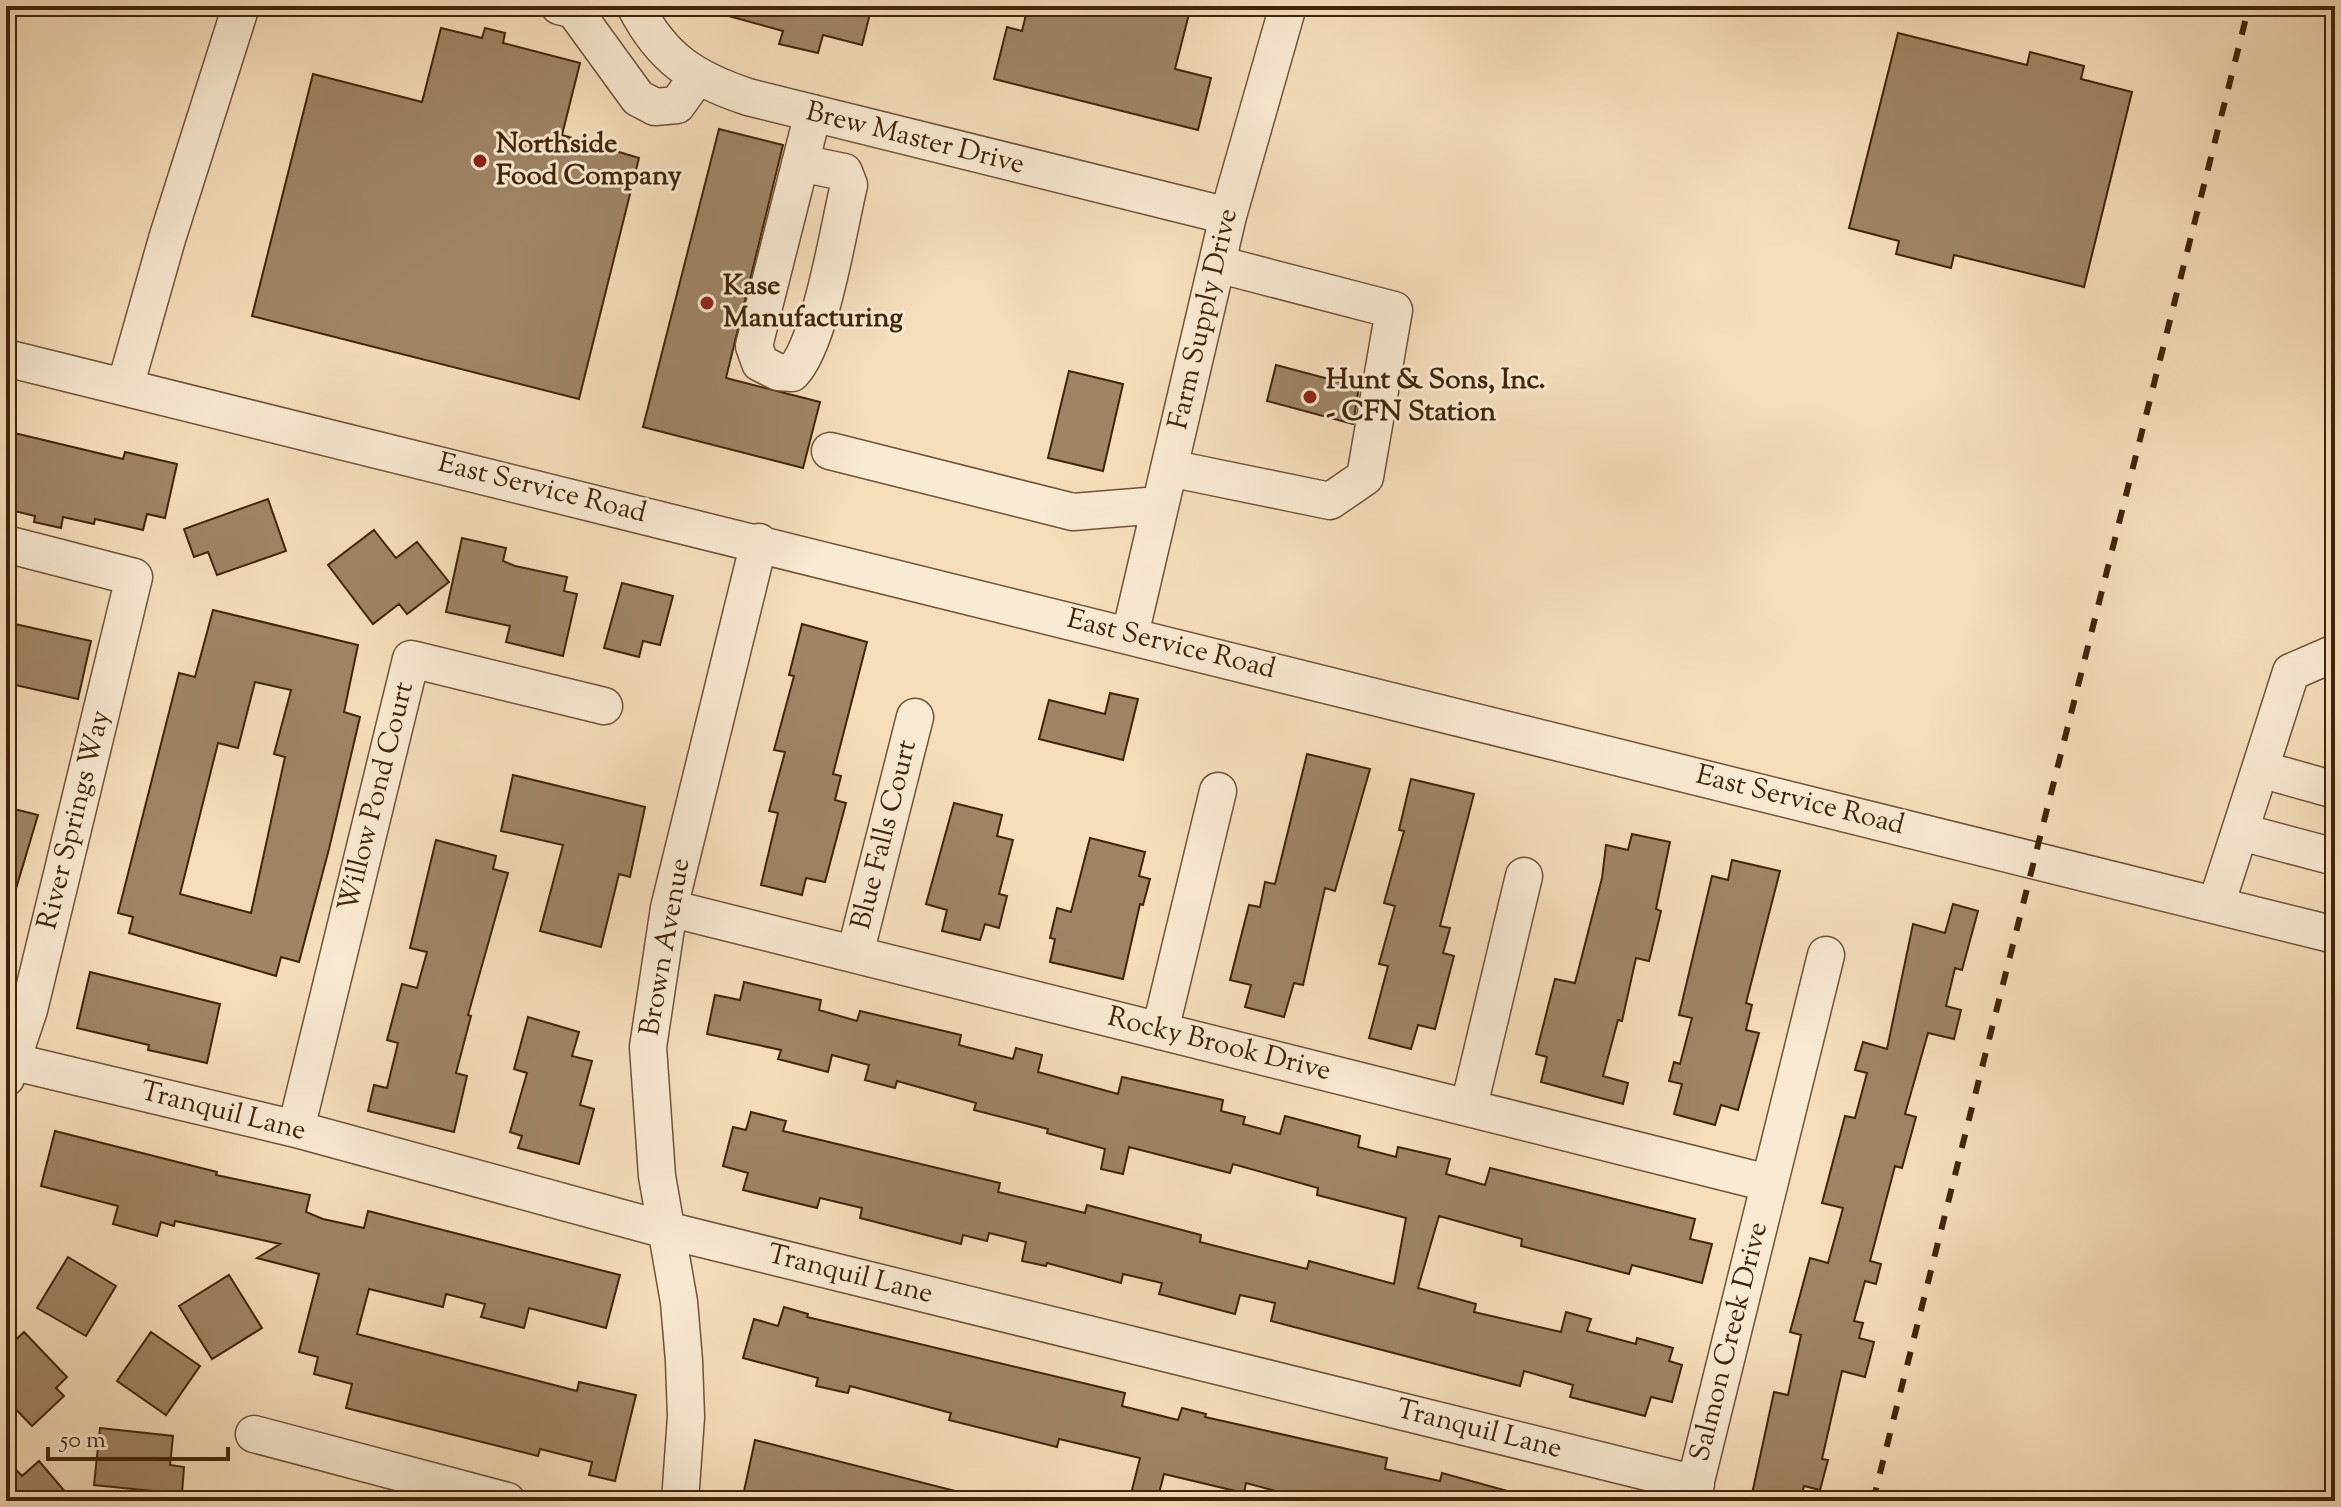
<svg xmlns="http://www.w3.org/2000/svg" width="2341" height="1507" font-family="'Sorts Mill Goudy',serif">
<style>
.building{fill:#9f8566;stroke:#40250a;stroke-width:2;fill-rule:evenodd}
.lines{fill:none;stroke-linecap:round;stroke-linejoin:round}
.minor-casing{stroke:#6e5336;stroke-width:39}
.minor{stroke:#f9ead3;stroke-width:36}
.rail{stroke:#40250a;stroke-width:6;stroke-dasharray:14 14;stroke-linecap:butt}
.poi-dot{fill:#8f2418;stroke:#f9ead3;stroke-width:3}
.labels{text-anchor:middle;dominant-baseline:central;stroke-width:6;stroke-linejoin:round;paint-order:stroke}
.street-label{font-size:28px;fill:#40250a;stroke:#f9ead3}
.poi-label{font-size:28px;font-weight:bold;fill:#40250a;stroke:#f9ead3;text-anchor:start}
</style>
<rect width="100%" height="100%" fill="#f6debb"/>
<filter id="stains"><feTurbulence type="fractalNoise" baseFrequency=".0025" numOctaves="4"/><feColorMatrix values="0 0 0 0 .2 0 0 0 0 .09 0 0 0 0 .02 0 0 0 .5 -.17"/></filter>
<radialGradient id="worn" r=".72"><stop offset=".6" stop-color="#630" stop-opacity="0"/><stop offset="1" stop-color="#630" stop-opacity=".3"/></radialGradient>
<!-- building -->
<path class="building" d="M715,6H872L862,45L823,35L818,53L779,44L783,31L714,12Z
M1028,6H1191L1175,69L1211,78L1198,130L994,79L1007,27L1022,31Z
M441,28L482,38L485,28L505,33L503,43L580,63L562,135L639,158L579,399L252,316L313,74L422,102Z
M1898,33L2027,65L2030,52L2084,66L2081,79L2132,92L2084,287L1954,255L1951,268L1896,254L1899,241L1849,228Z
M719,129L783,145L726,378L820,402L803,468L643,427Z
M1276,365L1359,387L1353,424L1267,401Z
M1069,371L1123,384L1103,471L1048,458Z
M6,431L123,459L125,452L177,464L165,518L147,514L143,530L95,519L94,524L63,517L61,528L34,522L35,516L6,509Z
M268,499L286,551L217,575L208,552L194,557L184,529Z
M374,530L396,558L417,542L449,582L407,614L399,604L373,624L328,565Z
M462,538L506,548L503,561L515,566L567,577L564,591L577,594L563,656L506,642L510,626L446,612Z
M622,583L673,596L660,645L643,641L639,657L604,648Z
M213,610L358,645L344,712L360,717L329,849L299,962L281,957L276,976L129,933L133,917L118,913L179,673L195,677ZM255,682L291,690L274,754L285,757L251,913L180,894L218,743L238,748Z
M6,622L91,641L78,699L6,683Z
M802,624L867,642L833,774L841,776L835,800L846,803L825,882L806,878L802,895L761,885L778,813L769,811L785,752L774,750L794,676L789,675Z
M1110,693L1138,699L1123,760L1039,739L1049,700L1105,714Z
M1307,754L1370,769L1335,891L1325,888L1303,985L1294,983L1284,1017L1245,1007L1251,985L1230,980L1249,905L1260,907L1265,882L1275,884Z
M513,775L645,807L630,877L619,874L601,947L540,931L563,845L501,831Z
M1411,779L1474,794L1440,926L1450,928L1443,953L1454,956L1435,1029L1418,1025L1411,1049L1369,1038L1388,966L1379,964L1395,906L1384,903L1404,831L1399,830Z
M954,803L1002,815L997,836L1013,840L999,894L1007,896L999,928L985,924L980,940L942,931L947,910L926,904Z
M6,807L38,815L12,902L6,901Z
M1632,834L1670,842L1656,909L1661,911L1649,961L1636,958L1622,1021L1618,1020L1603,1076L1628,1083L1623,1104L1541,1082L1547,1057L1536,1054L1555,979L1575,983L1602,878L1606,845L1628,850Z
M1090,838L1145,852L1139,876L1150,879L1143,905L1140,904L1123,979L1050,962L1055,939L1050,938L1057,908L1071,912Z
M436,840L496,856L493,869L508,873L468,1015L471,1016L456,1073L467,1076L454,1132L368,1111L374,1085L387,1088L398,1043L387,1040L402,984L417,988L427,952L410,948Z
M1732,860L1780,871L1746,1003L1752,1005L1746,1030L1759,1033L1738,1110L1721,1105L1715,1125L1674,1114L1682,1084L1669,1081L1674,1062L1680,1064L1692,1018L1679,1015L1712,876L1728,880Z
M1953,904L1978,911L1962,970L1955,968L1946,1006L1961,1010L1954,1039L1928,1033L1905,1114L1916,1117L1902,1168L1895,1166L1870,1261L1881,1264L1876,1284L1865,1281L1854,1321L1863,1323L1859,1338L1874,1342L1865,1377L1842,1371L1822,1459L1828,1460L1820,1490L1804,1486L1800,1501H1781L1752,1494L1774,1392L1788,1395L1801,1335L1790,1332L1810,1258L1828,1263L1843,1208L1822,1203L1845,1116L1855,1118L1867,1073L1855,1070L1863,1042L1887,1049L1913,924L1945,933Z
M90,972L220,1004L207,1063L148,1050L149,1045L77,1028Z
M744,982L821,1000L819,1010L857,1021L860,1011L961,1035L959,1045L1013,1059L1016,1048L1042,1055L1038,1072L1118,1094L1122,1077L1223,1100L1221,1111L1245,1117L1243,1124L1280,1134L1285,1116L1360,1136L1358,1147L1396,1157L1398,1147L1450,1159L1446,1174L1485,1185L1490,1168L1695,1219L1690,1239L1712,1244L1702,1283L1632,1265L1629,1274L1521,1246L1522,1239L1439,1216L1418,1288L1476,1304L1474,1312L1561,1332L1566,1312L1591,1319L1587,1331L1636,1344L1637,1338L1673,1348L1669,1361L1682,1365L1672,1402L1651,1397L1645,1416L1570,1397L1573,1385L1524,1371L1520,1386L1271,1321L1275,1303L1240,1295L1235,1314L1159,1294L1162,1283L1123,1274L1121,1283L1047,1263L1046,1266L1022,1261L1026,1242L989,1233L987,1241L963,1235L961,1244L860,1218L862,1208L820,1198L817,1208L743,1190L748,1173L723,1166L733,1127L746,1130L751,1112L786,1121L783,1131L1000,1183L998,1192L1085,1213L1087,1205L1201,1235L1200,1242L1307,1269L1309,1261L1394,1284L1406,1218L1317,1195L1318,1188L1233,1164L1230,1173L1129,1147L1123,1174L1101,1169L1105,1149L1047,1133L1048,1129L974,1110L976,1103L897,1081L895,1088L865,1080L869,1065L832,1055L828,1072L778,1059L781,1050L707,1034L715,995L740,1000Z
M528,1017L579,1032L572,1056L592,1061L580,1105L594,1109L579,1164L518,1148L522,1136L510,1132L527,1073L514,1069Z
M55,1131L217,1172L216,1175L310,1195L306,1212L323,1219L364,1228L368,1211L620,1275L606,1328L529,1308L524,1328L481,1317L485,1304L446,1294L443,1307L369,1289L357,1334L577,1391L579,1382L636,1395L615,1481L589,1475L592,1462L540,1449L538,1456L346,1408L352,1384L314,1374L318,1357L299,1352L319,1274L257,1258L280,1244L175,1221L174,1226L161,1222L157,1236L113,1224L118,1206L41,1186Z
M68,1257L116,1286L86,1336L37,1308Z
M229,1275L262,1328L212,1359L179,1306Z
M784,1307L808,1314L807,1317L1125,1393L1122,1406L1178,1420L1182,1408L1206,1414L1205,1417L1387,1458L1385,1469L1440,1481L1442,1473L1522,1495V1501H1313L1246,1483L1244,1493L1164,1474L1157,1501L1131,1494L1140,1458L1059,1439L1057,1447L949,1420L951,1413L850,1386L848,1393L816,1386L818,1378L743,1358L754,1319L778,1326Z
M24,1332L67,1377L56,1388L64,1396L32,1426L6,1399V1349Z
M151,1332L200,1366L166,1415L117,1381Z
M100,1428L173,1436L170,1465L184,1467L182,1494L94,1485Z
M755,1440L971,1495L970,1501H767L743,1496Z
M6,1459L22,1476L39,1461L73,1501H6Z"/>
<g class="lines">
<!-- minor casing -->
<g class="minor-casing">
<path id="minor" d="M559,6L574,10L638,98L655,107L677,105L697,77
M635,6C662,59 694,79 748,97L1228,216
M800,163L844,172L849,185C838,230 821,343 792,373L778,372L760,363L754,346L813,113
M6,358L2335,935
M125,387L167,239L241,6
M830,451L1073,512L1159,505
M1169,468L1330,501L1365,477L1394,310L1217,264
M6,544L134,577L29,1010L6,1078
M1130,635L1228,216L1288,6
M2260,769L2291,672L2335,653
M2241,832L2335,857
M2216,905L2260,769L2335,790
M669,908L1768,1183
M855,954L915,717
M1160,1031L1218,791
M6,1060L296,1129L666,1230L1696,1484
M1469,1106L1524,876
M296,1129L411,659L604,706
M254,1434L507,1501
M680,1501L686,1417L684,1361L679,1302L657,1176L648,1047L669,908L759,542
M1691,1501L1826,955"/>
</g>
<!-- minor -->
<use href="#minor" class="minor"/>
<!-- rail -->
<path class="rail" d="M1873,1501L2249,6"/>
</g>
<!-- markers -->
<g class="poi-dot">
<circle cx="480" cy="161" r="8"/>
<circle cx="707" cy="303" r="8"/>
<circle cx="1310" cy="397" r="8"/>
</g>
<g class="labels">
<!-- street labels -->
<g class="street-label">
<text transform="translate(915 139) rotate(14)">Brew Master Drive</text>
<text transform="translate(1204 319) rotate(-77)">Farm Supply Drive</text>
<text transform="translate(542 489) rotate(14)">East Service Road</text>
<text transform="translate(1171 645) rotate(14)">East Service Road</text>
<text transform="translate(377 797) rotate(-76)">Willow Pond Court</text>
<text transform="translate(1800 801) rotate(14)">East Service Road</text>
<text transform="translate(75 820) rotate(-76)">River Springs Way</text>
<text transform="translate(885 835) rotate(-76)">Blue Falls Court</text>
<text transform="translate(666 947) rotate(-80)">Brown Avenue</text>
<text transform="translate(1219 1045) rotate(14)">Rocky Brook Drive</text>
<text transform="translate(223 1112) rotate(14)">Tranquil Lane</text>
<text transform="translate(850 1275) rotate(14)">Tranquil Lane</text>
<text transform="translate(1730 1342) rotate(-76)">Salmon Creek Drive</text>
<text transform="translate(1479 1430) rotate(14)">Tranquil Lane</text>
</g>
<!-- poi labels -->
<g class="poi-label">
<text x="496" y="145">Northside<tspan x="496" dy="32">Food Company</tspan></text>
<text x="723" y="287">Kase<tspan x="723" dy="32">Manufacturing</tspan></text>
<text x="1326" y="381">Hunt &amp; Sons, Inc.<tspan x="1326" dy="32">- CFN Station</tspan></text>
</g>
</g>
<!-- margin -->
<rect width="2341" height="1507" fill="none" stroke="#f6debb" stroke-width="32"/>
<rect x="8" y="8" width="2325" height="1491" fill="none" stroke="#40250a" stroke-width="4"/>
<rect x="16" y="16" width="2309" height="1475" fill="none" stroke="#40250a" stroke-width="2"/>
<!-- scale -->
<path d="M48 1447v12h180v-12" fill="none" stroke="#40250a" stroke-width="4"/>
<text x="60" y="1447" font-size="24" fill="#40250a" stroke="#f9ead3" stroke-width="6" paint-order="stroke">50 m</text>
<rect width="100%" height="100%" filter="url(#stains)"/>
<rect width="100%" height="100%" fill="url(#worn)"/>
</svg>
